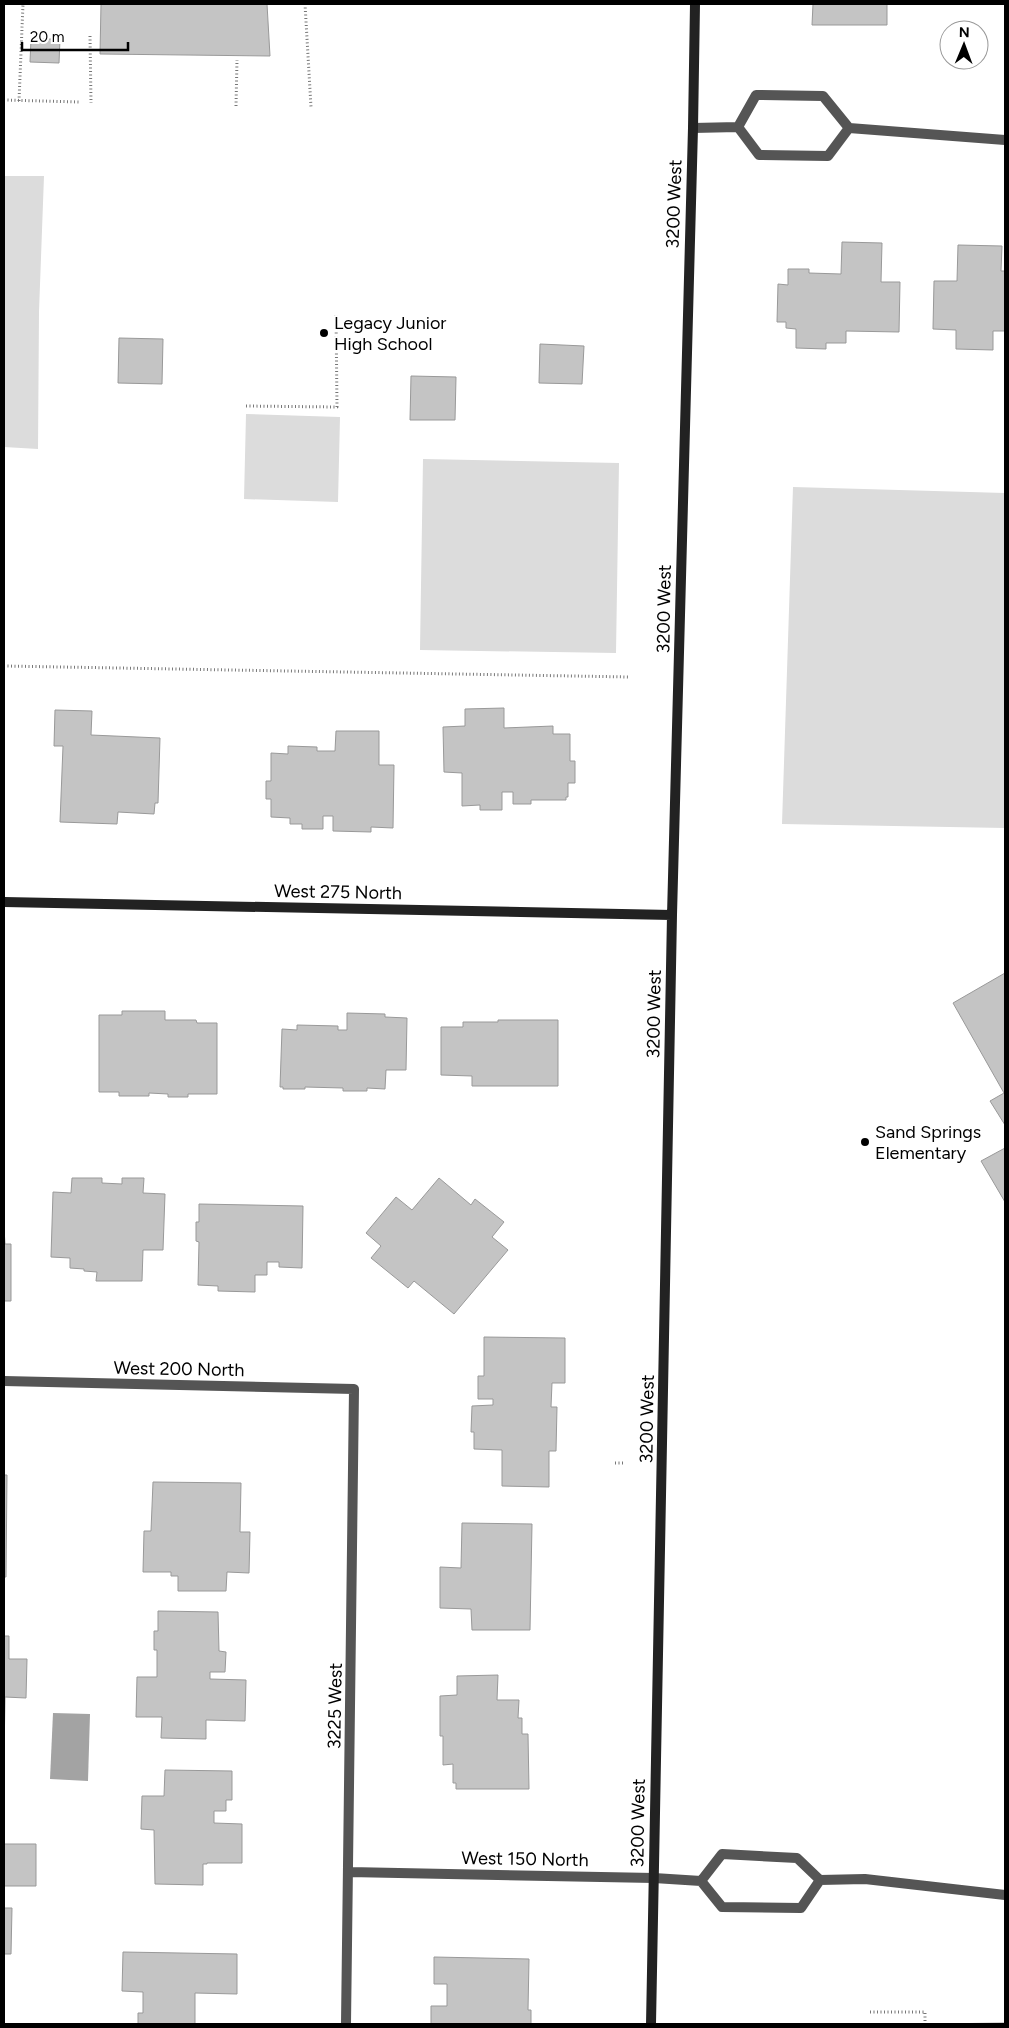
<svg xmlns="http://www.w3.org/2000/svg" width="1009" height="2028" font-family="Figtree,sans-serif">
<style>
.green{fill:#dcdcdc}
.water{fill:#a3a3a3}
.building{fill:#c4c4c4;stroke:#999}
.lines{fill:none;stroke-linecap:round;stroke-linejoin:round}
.path{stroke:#777;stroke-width:3;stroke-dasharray:1 2.5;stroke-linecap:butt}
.street{stroke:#555;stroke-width:10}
.secondary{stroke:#222;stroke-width:10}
.poi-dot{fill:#000;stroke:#fff;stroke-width:2}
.labels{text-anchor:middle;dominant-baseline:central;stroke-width:4;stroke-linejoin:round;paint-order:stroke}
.street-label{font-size:18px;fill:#000;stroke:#fff}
.poi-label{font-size:18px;fill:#000;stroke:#fff;text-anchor:start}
</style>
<rect width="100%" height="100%" fill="#fff"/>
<!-- green -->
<path class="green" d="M4,176H44L39,312L38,449L4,447Z
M246,414L340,417L338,502L244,499Z
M423,459L619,463L616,653L420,650Z
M793,487L1005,493V828L782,824Z"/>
<!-- water -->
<path class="water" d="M53,1713L90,1714L88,1781L50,1779Z"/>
<!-- building -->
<path class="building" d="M101,4H267L270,56L100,54Z
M813,4H887V25H812Z
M31,39H60L59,63L30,62Z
M842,242L882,243L881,282H900L899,332L846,331V343H826V349L796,348V329L786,328V322H777L778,284L788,285V269H809V273L841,274Z
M958,245L1002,246L1001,271H1005V331H993V350L956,349V330L933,329L934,281H957Z
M119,338L163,339L162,384L118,383Z
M540,344L584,346L582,384L539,383Z
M411,376L456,377L455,420H410Z
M504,708V728L553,726V734H570V761H575V783H568V797H566V800H531V804H513V792H502V810H480V805L462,806V773L444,772L443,727L465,726V709Z
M55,710L92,711L91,735L160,738L158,803H155L154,814L118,812L117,824L60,822L63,746H54Z
M336,731H379V765H394L393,828L371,827V832L333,831V816H323V829H302V824H290V818L271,817V799H266V781H271V753L288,754V746L317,747V751H335Z
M1005,973V1125L990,1101L1004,1093L953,1003Z
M122,1011H165V1020H196L197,1023H217V1094H188V1097H168V1094L149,1093V1096H119V1092H99V1015H122Z
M347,1013L385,1014V1017L407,1018L406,1070H386L385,1089L367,1088V1091H343V1088L305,1087V1089H283V1087H280L282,1029L297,1030V1025L338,1026V1030H347Z
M498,1020H558V1086H472V1076L441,1075V1027H463V1022H498Z
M1005,1148V1202L981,1161Z
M72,1178H102V1183L122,1184V1178H144L143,1193L165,1194L163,1250H143L142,1281H96L97,1272L84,1271V1269L70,1268V1258L51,1257L53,1192L71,1193Z
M439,1178L471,1205L475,1199L504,1222L492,1237L508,1250L454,1314L414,1281L408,1288L371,1258L381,1246L366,1233L396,1197L412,1210Z
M199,1204L303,1206L302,1268L279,1267V1262H267V1275H255V1292L218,1291V1286L198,1285L199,1242L196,1241V1222H199Z
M4,1229L5,1244H11V1301H4Z
M484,1337L565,1338V1383H552L551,1407H557L556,1451H549V1487L502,1486V1450L474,1449V1432H471L472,1406L493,1405V1399H478V1376H484Z
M4,1475H7L6,1577H4Z
M153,1482L241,1483L240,1532H250L249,1573L227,1572L226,1591H178V1576H171V1572H143L144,1531H151Z
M462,1523L532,1524L530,1630H472L471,1609L440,1608V1567L461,1568Z
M158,1611L218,1612L219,1651L226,1652L225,1672H210V1679L246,1680L245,1721L206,1720V1739L161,1738L162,1717H136L137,1677H157V1650H154V1631H158Z
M4,1636H9V1659H27L26,1698L5,1697L4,1755Z
M498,1675L497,1700H519L518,1718H522V1734H528L529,1789H456V1783H453V1764L443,1765V1736H440V1696L457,1695V1676Z
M165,1770L232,1771V1800H226V1811H214V1823L242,1824V1863H207V1864H203V1885L155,1884L154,1830L141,1829L142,1796H164Z
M4,1844H36V1886H4Z
M4,1908H12L11,1954H4Z
M123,1952L237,1954V1994L195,1993V2024H138V2013H143V1992L122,1991Z
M434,1957L529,1959L528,2010H531V2024H431V2006H447V1984H434Z
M1005,2023V2024H934Z"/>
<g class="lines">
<!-- path -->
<path class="path" d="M305,4L311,107
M90,36L91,103
M4,100L79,102
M19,101L23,4
M236,106L237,60
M246,406L337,407L336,313
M4,666L629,677
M615,1463H625
M870,2012H925V2024"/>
<!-- street -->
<path class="street" d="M738,127L756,95L823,96L849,128L1005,140
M738,127L759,155L828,156L849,128
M693,128L738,127
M4,1381L354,1389L346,2024
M349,1872L654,1878L701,1881L722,1907L801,1908L820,1880
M701,1881L722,1854L797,1858L820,1880L865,1879L1005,1895"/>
<!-- secondary -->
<path class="secondary" d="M4,902L672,915
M651,2024L672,915L693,128L695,4"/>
</g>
<!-- markers -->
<g class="poi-dot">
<circle cx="324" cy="333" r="5"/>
<circle cx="865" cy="1142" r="5"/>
</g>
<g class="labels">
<!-- street labels -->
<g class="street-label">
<text transform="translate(674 204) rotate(-88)">3200 West</text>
<text transform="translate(664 609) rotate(-89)">3200 West</text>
<text transform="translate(338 892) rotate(1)">West 275 North</text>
<text transform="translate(654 1014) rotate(-89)">3200 West</text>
<text transform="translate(179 1369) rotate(1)">West 200 North</text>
<text transform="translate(647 1419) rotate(-89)">3200 West</text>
<text transform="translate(335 1706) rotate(-89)">3225 West</text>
<text transform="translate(638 1823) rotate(-89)">3200 West</text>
<text transform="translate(525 1859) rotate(1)">West 150 North</text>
</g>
<!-- poi labels -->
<g class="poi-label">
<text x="334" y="323">Legacy Junior<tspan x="334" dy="21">High School</tspan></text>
<text x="875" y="1132">Sand Springs<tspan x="875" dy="21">Elementary</tspan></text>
</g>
</g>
<!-- border -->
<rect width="1009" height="2028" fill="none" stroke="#000000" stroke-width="10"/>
<!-- north arrow -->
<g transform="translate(964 45) rotate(1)"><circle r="24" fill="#ffffff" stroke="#999999"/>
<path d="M0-4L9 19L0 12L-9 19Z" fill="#000000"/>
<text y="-8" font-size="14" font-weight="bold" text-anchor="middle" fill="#000000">N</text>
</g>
<!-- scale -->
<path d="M22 42v8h106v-8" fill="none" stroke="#000000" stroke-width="2.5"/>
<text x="30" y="42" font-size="15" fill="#000000" stroke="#ffffff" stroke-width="4" paint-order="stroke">20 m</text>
</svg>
